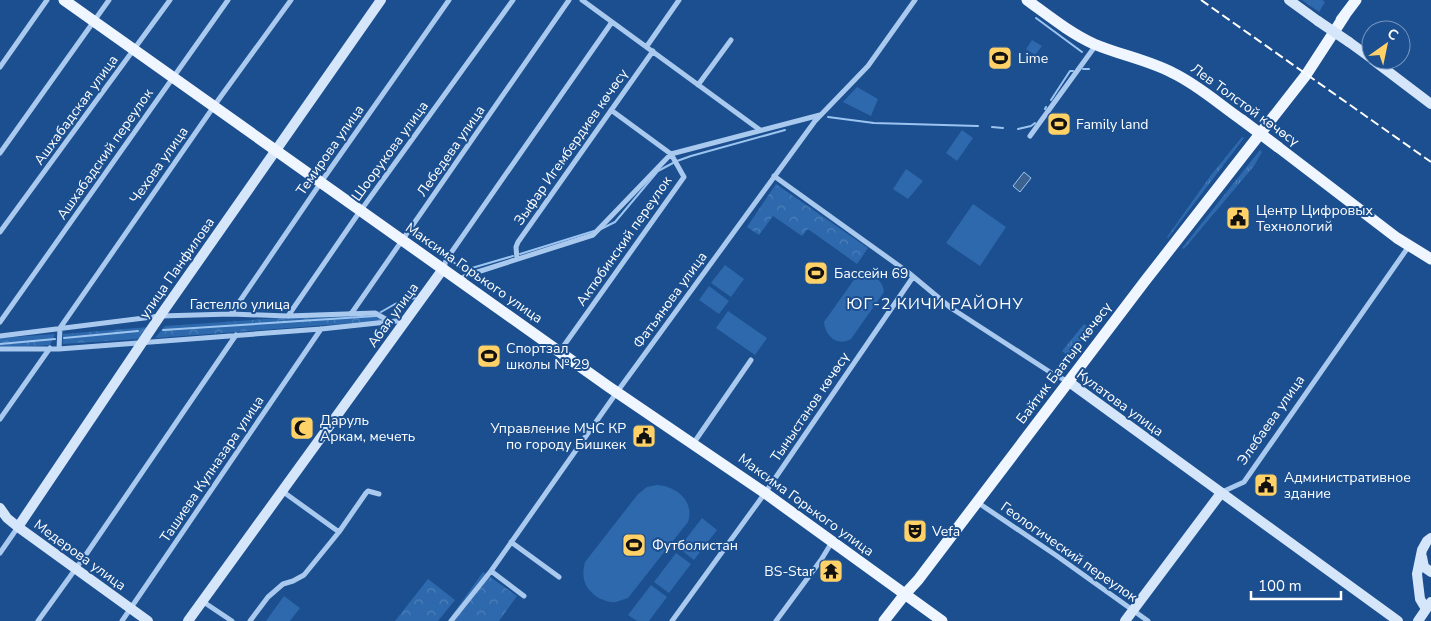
<svg xmlns="http://www.w3.org/2000/svg" width="1431" height="621" font-family="'Nunito Sans',sans-serif">
<style>
.grass{fill:url(#grass-tufts)}
.forest{fill:url(#forest-crowns)}
.park{fill:#2e69ad}
.water{fill:#3c6290;stroke:#9cc4f0}
.lines{fill:none;stroke-linecap:round;stroke-linejoin:round}
.stream{stroke:#9cc4f0;stroke-width:2}
.street{stroke:#a9c9ee;stroke-width:5}
.secondary{stroke:#d6e6fa;stroke-width:10}
.primary{stroke:#f0f6ff;stroke-width:11}
.rail{stroke:#fff;stroke-width:2;stroke-dasharray:9 4;stroke-linecap:butt}
.secondary-bridge{stroke:#d6e6fa;stroke-width:10}
.primary-bridge{stroke:#f0f6ff;stroke-width:11}
.labels{text-anchor:middle;dominant-baseline:central;stroke-width:4;stroke-linejoin:round;paint-order:stroke}
.poi-label{font-size:14px;fill:#fff;stroke:#1b4f8f;text-anchor:start}
.street-label{font-size:14px;fill:#fff;stroke:#1b4f8f}
.quarter-label{font-size:16px;letter-spacing:1px;fill:#fff;stroke:#1b4f8f}
</style>
<defs>
<pattern id="grass-tufts" width="24" height="20" patternUnits="userSpaceOnUse" patternTransform="scale(1.25)"><rect width="24" height="20" fill="#2e69ad"/><path d="M3 7l-1-3M5 7V3M7 7l1-3M15 17l-1-3M17 17v-4M19 17l1-3" fill="none" stroke="#4d80b9"/></pattern>
<pattern id="forest-crowns" width="20" height="18" patternUnits="userSpaceOnUse" patternTransform="scale(1.25)"><rect width="20" height="18" fill="#2e69ad"/><path d="M2 6a3 3 0 1 1 6 0M12 15a3 3 0 1 1 6 0" fill="none" stroke="#4d80b9"/></pattern>
</defs>
<rect width="100%" height="100%" fill="#1b4f8f"/>
<!-- grass -->
<path class="grass" d="M1242,137L1244,138L1168,238L1167,237L1211,175Z
M1260,150L1262,152L1254,166L1184,249L1182,248Z
M1084,324L1090,329L1068,356L1062,351Z"/>
<!-- forest -->
<path class="forest" d="M1302,0H1322L1325,2L1319,12Z
M776,184L868,248L857,264L808,229L802,236L773,216L759,235L747,227Z
M380,311L381,321L155,338L165,326Z
M149,327L139,339L63,344V334Z
M55,334L50,345L0,349V338Z
M483,572L517,596L499,621H448Z
M428,579L455,600L438,621H395Z"/>
<!-- park -->
<path class="park" d="M1032,40L1042,46L1035,55L1026,49Z
M857,87L878,99L871,116L843,102Z
M962,130L973,138L957,161L946,153Z
M906,169L923,181L908,199L893,189Z
M973,204L1006,227L980,266L946,243Z
M725,265L744,279L731,297L711,283Z
M864,273C875,275 883,281 884,292L851,339C837,347 825,336 824,322L858,274Z
M709,286L729,301L719,314L699,300Z
M728,311L767,338L755,355L716,328Z
M657,485C676,486 695,501 688,522L628,598C624,599 620,601 616,602C609,603 603,600 597,597C584,588 581,577 585,562L638,494L647,487Z
M702,518L717,530L694,560L679,548Z
M676,553L691,564L669,593L654,582Z
M651,585L667,597L649,621H637L628,615Z
M284,596L300,608L290,621H266Z"/>
<!-- water -->
<path class="water" d="M1024,172L1031,178L1020,192L1013,186Z"/>
<g class="lines">
<!-- stream -->
<path class="stream" d="M1036,18L1082,52
M1083,69H1089
M1051,100L1070,71H1073
M1045,109L1046,107
M828,117L874,123L978,126
M992,127L1003,128
M1018,129L1031,126L1035,123
M677,161L691,156L785,130
M601,229L615,222L658,171L673,163
M520,254L594,231
M450,260L465,270L513,256
M381,312L395,304L415,298
M163,330L376,316
M64,338L138,331
M0,344L55,339"/>
<!-- street -->
<path class="street" d="M582,0L760,130
M647,46L679,0
M0,67L47,0
M698,85L731,40
M1030,136L1096,45
M0,153L109,0
M774,176L909,273L951,308L1056,376L1068,381
M0,232L170,0
M517,259L516,247L518,242L653,51
M444,268L446,260L612,22
M458,280L468,275L593,235L671,154L820,115
M231,314L326,175L449,0
M351,314L569,0
M288,316L356,217L513,0
M0,322L228,0
M0,336L160,316L231,314L288,316L375,313L389,321
M0,349H59L321,329L406,320
M59,349L60,328L219,99L291,0
M560,351L684,177L671,154L611,110
M0,419L50,348
M693,444L751,360
M1222,492L1244,482L1409,246
M977,502L1057,556L1148,621
M339,532L366,493L368,491L379,494
M511,542L559,577
M0,553L18,527
M491,571L524,596
M202,601L232,621
M38,621L87,553L236,335
M122,621L321,329
M250,621L268,597L283,584L293,581L304,575L339,532L282,491
M451,621L491,571L617,392L815,121L868,66L915,0
M672,621L765,493L913,277
M776,621L821,560L832,542"/>
<!-- secondary -->
<path class="secondary" d="M1289,0L1318,21
M1349,42L1371,58
M1373,60L1431,104
M1069,382L1398,621
M0,508L7,518L18,527L148,621
M18,527L160,316L381,0
M1422,557L1424,567L1431,572
M1426,609L1420,599L1417,574L1422,550L1427,541L1431,538
M188,621L443,269
M1125,621L1221,493
M1418,621L1431,602"/>
<!-- primary -->
<path class="primary" d="M64,0L609,387L765,493L942,621
M1027,0C1049,16 1070,33 1094,44C1120,55 1148,60 1173,73C1198,85 1219,104 1242,120
M1341,20L1356,0
M1278,147L1397,238L1431,259
M884,621L905,594L918,580L1145,281L1306,75L1345,15"/>
<!-- rail -->
<path class="rail" d="M1201,0L1431,162"/>
<!-- secondary-bridge -->
<path class="secondary-bridge" d="M1318,21L1349,42"/>
<!-- primary-bridge -->
<path class="primary-bridge" d="M1242,120L1278,147"/>
</g>
<!-- icons -->
<defs>
<g id="stadium-square" transform="scale(1.25)"><rect x="-9" y="-9" width="18" height="18" rx="4" fill="#ffd166" stroke="#1b4f8f"/><path d="M0-5a6.5 5 0 1 0 0 10a6.5 5 0 1 0 0-10ZM-3.5-1.8h7v3.6h-7Z" fill="#111"/></g>
<g id="civic-square" transform="scale(1.25)"><rect x="-9" y="-9" width="18" height="18" rx="4" fill="#ffd166" stroke="#1b4f8f"/><path d="M-.6-6.5H3V-4.5H.6V-3L4-1V1h2V6H-6V1h2V-1L-.6-3ZM-1.2 2.5V6h2.4V2.5Z" fill="#111"/></g>
<g id="mosque-square" transform="scale(1.25)"><rect x="-9" y="-9" width="18" height="18" rx="4" fill="#ffd166" stroke="#1b4f8f"/><path d="M3.5-4.9A6 6 0 1 0 3.5 4.9A5 5 0 1 1 3.5-4.9Z" fill="#111"/></g>
<g id="theatre-square" transform="scale(1.25)"><rect x="-9" y="-9" width="18" height="18" rx="4" fill="#ffd166" stroke="#1b4f8f"/><path d="M-5-5.5Q0-4 5-5.5V0Q5 5 0 6Q-5 5-5 0ZM-3.3-2.5H-1v1.5H-3.3ZM1-2.5H3.3v1.5H1ZM-2.8 1Q0 5.5 2.8 1Z" fill="#111"/></g>
<g id="temple-square" transform="scale(1.25)"><rect x="-9" y="-9" width="18" height="18" rx="4" fill="#ffd166" stroke="#1b4f8f"/><path d="M0-6L5-2H3V0L6.5 2.5H4V6H1.5V3h-3V6H-4V2.5H-6.5L-3 0V-2H-5Z" fill="#111"/></g>
</defs>
<g fill-rule="evenodd">
<use href="#stadium-square" x="1000" y="58"/>
<use href="#stadium-square" x="1059" y="124"/>
<use href="#civic-square" x="1238" y="218"/>
<use href="#stadium-square" x="816" y="273"/>
<use href="#stadium-square" x="489" y="356"/>
<use href="#mosque-square" x="302" y="428"/>
<use href="#civic-square" x="644" y="436"/>
<use href="#civic-square" x="1266" y="485"/>
<use href="#theatre-square" x="915" y="531"/>
<use href="#stadium-square" x="634" y="545"/>
<use href="#temple-square" x="831" y="571"/>
</g>
<g class="labels">
<!-- poi labels -->
<g class="poi-label">
<text x="1018" y="58">Lime</text>
<text x="1076" y="124">Family land</text>
<text x="1256" y="210">Центр Цифровых<tspan x="1256" dy="16">Технологий</tspan></text>
<text x="834" y="273">Бассейн 69</text>
<text x="506" y="348">Спортзал<tspan x="506" dy="16">школы № 29</tspan></text>
<text x="320" y="420">Даруль<tspan x="320" dy="16">Аркам, мечеть</tspan></text>
<text x="626" y="428" text-anchor="end">Управление МЧС КР<tspan x="626" dy="16">по городу Бишкек</tspan></text>
<text x="1284" y="477">Административное<tspan x="1284" dy="16">здание</tspan></text>
<text x="932" y="531">Vefa</text>
<text x="652" y="545">Футболистан</text>
<text x="814" y="571" text-anchor="end">BS-Star</text>
</g>
<!-- street labels -->
<g class="street-label">
<text transform="translate(1245 105) rotate(36)">Лев Толстой көчөсү</text>
<text transform="translate(76 110) rotate(-54)">Ашхабадская улица</text>
<text transform="translate(571 147) rotate(-55)">Зыфар Игембердиев көчөсү</text>
<text transform="translate(330 150) rotate(-55)">Темирова улица</text>
<text transform="translate(390 151) rotate(-54)">Шоорукова улица</text>
<text transform="translate(451 151) rotate(-55)">Лебедева улица</text>
<text transform="translate(105 154) rotate(-55)">Ашхабадский переулок</text>
<text transform="translate(159 165) rotate(-55)">Чехова улица</text>
<text transform="translate(624 241) rotate(-55)">Актюбинский переулок</text>
<text transform="translate(177 268) rotate(-55)">улица Панфилова</text>
<text transform="translate(474 273) rotate(35)">Максима Горького улица</text>
<text transform="translate(670 300) rotate(-54)">Фатьянова улица</text>
<text x="240" y="304">Гастелло улица</text>
<text transform="translate(393 315) rotate(-54)">Абая улица</text>
<text transform="translate(1064 363) rotate(-53)">Байтик Баатыр көчөсү</text>
<text transform="translate(1120 403) rotate(36)">Кулатова улица</text>
<text transform="translate(810 407) rotate(-56)">Тыныстанов көчөсү</text>
<text transform="translate(1271 420) rotate(-55)">Элебаева улица</text>
<text transform="translate(212 469) rotate(-56)">Ташиева Кулназара улица</text>
<text transform="translate(806 505) rotate(36)">Максима Горького улица</text>
<text transform="translate(1069 552) rotate(35)">Геологический переулок</text>
<text transform="translate(80 555) rotate(36)">Медерова улица</text>
</g>
<!-- quarter labels -->
<g class="quarter-label">
<text x="935" y="304">ЮГ-2 КИЧИ РАЙОНУ</text>
</g>
</g>
<!-- north arrow -->
<g transform="translate(1386 45) rotate(33)"><circle r="24" fill="#1b4f8f" stroke="#7695bc"/>
<path d="M0-4L9 19L0 12L-9 19Z" fill="#ffd166"/>
<text y="-8" font-size="14" font-weight="bold" text-anchor="middle" fill="#ffffff">С</text>
</g>
<!-- scale -->
<path d="M1251 591v8h90v-8" fill="none" stroke="#ffffff" stroke-width="2.5"/>
<text x="1258" y="591" font-size="15" fill="#ffffff" stroke="#1b4f8f" stroke-width="4" paint-order="stroke">100 m</text>
</svg>
